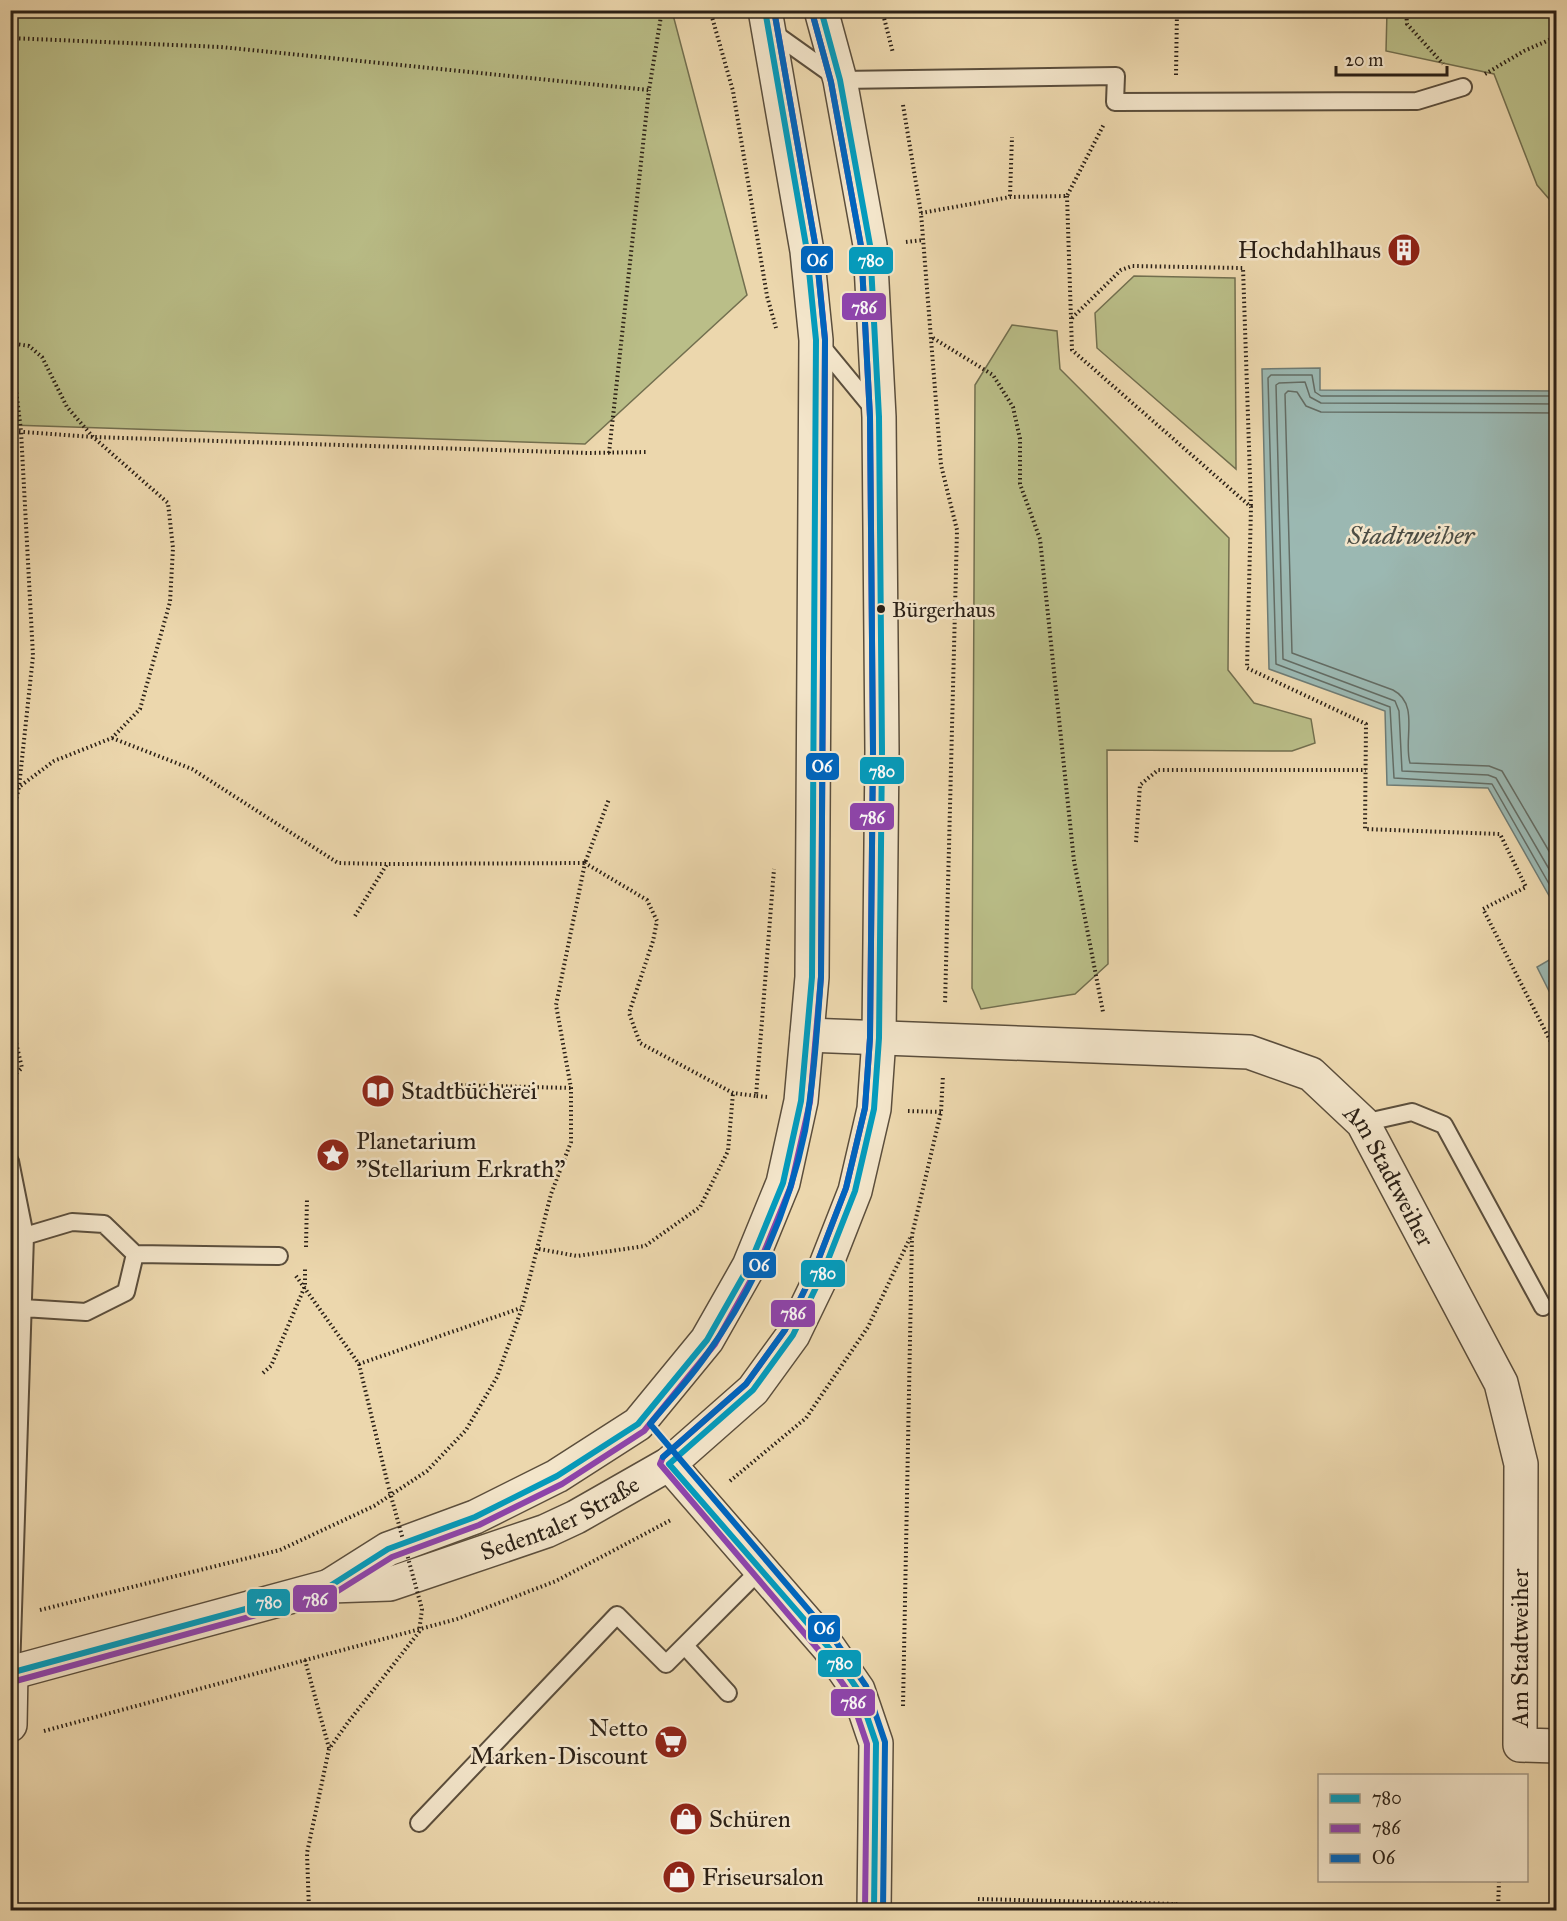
<svg xmlns="http://www.w3.org/2000/svg" width="1567" height="1921" font-family="'IM FELL Great Primer',serif">
<style>
.green{fill:#babe88;stroke:#726f4f;stroke-width:1.5}
.water{fill:#9bb8b2;stroke:#6e7b74;stroke-width:1.5}
.lines{fill:none;stroke-linecap:round;stroke-linejoin:round}
.shore{stroke:#636c64;stroke-width:1.5}
.service-casing{stroke:#5b4e3c;stroke-width:20}
.minor-casing{stroke:#5b4e3c;stroke-width:36}
.tertiary-casing{stroke:#5b4e3c;stroke-width:36}
.path{stroke:#2b2016;stroke-width:4;stroke-dasharray:1.5 3;stroke-linecap:butt}
.service{stroke:#f3e5ca;stroke-width:16}
.minor{stroke:#f3e5ca;stroke-width:33}
.tertiary{stroke:#f3e5ca;stroke-width:33}
.path-bridge{stroke:#2b2016;stroke-width:4;stroke-dasharray:1.5 3;stroke-linecap:butt}
.bus-1-casing{stroke:#f3e5ca;stroke-width:10}
.bus-2-casing{stroke:#f3e5ca;stroke-width:10}
.bus-3-casing{stroke:#f3e5ca;stroke-width:10}
.bus-1{stroke:#049bbc;stroke-width:6}
.bus-2{stroke:#8e44ad;stroke-width:6}
.bus-3{stroke:#0065bd;stroke-width:6}
.bus-dot{fill:#2b2016;stroke:#f3e5ca;stroke-width:2}
.labels{text-anchor:middle;dominant-baseline:central;stroke-width:5;stroke-linejoin:round;paint-order:stroke}
.bus-label{font-size:22px;fill:#2b2016;stroke:#f3e5ca;text-anchor:start}
.poi-label{font-size:24px;fill:#2b2016;stroke:#f3e5ca;text-anchor:start}
.street-label{font-size:24px;fill:#2b2016;stroke:#f3e5ca}
.water-label{font-size:26px;font-style:italic;fill:#4d4e45;stroke:#f3e5ca}
.line-badge{stroke:#f3e5ca;stroke-width:2}
.badge-label{font-size:16px;text-anchor:middle;font-weight:bold;fill:#fff}
</style>
<rect width="100%" height="100%" fill="#ecd7ad"/>
<filter id="stains"><feTurbulence type="fractalNoise" baseFrequency=".00333" numOctaves="4"/><feColorMatrix values="0 0 0 0 .2 0 0 0 0 .09 0 0 0 0 .02 0 0 0 .5 -.17"/></filter>
<radialGradient id="worn" r=".72"><stop offset=".6" stop-color="#630" stop-opacity="0"/><stop offset="1" stop-color="#630" stop-opacity=".3"/></radialGradient>
<!-- green -->
<path class="green" d="M11,10L672,11L747,295L585,444L11,425Z
M1387,11H1556V207L1537,185L1494,74L1386,51Z
M1134,276L1235,278L1236,469L1097,348L1095,313Z
M1012,325L1057,331L1060,369L1229,538L1228,670L1254,703L1311,719L1315,743L1292,751L1107,750L1108,964L1075,994L981,1009L972,988L975,385Z"/>
<!-- water -->
<path class="water" d="M1320,368V390L1556,391V908L1488,788L1387,785L1385,711L1269,669L1262,369Z
M1556,956V1005L1537,967Z"/>
<g class="lines">
<!-- shore -->
<path class="shore" d="M1556,396H1321L1315,392L1312,375H1271L1268,378L1276,664L1390,707L1394,778L1492,784L1556,896
M1556,404L1321,403L1310,397L1305,382L1279,383L1276,385L1283,659L1395,701L1399,711L1402,771L1488,775L1496,778L1556,881
M1556,413L1321,412L1306,406L1297,392L1288,391L1285,394L1292,653L1393,690C1420,704 1403,740 1410,763L1489,766L1502,771L1556,863"/>
<!-- service casing -->
<g class="service-casing">
<path id="service" d="M771,31L840,80L1116,76L1115,102L1417,101L1463,87
M819,343L875,411
M1363,1123L1412,1112L1444,1125L1543,1307
M10,1161L25,1236L11,1672
M135,1254L279,1256
M23,1308L86,1312L126,1292L135,1254L104,1224L72,1222L25,1236
M685,1646L728,1693
M419,1823L617,1615L666,1664L761,1569"/>
</g>
<!-- minor casing -->
<g class="minor-casing">
<g id="minor">
<path id="s1" d="M807,1035L1249,1052L1311,1074L1363,1123L1501,1383L1521,1464L1520,1745L1556,1746"/>
<path d="M669,1464L829,1648L858,1690L876,1743L874,1910"/>
<path d="M10,1725L11,1672"/>
</g>
</g>
<!-- tertiary casing -->
<g class="tertiary-casing">
<g id="tertiary">
<path d="M331,1585L388,1549L475,1517L557,1476L638,1424L707,1340L749,1266L783,1183L801,1101L812,977L816,340L807,251L765,10"/>
<path id="s2" d="M10,1673L330,1586L390,1584L546,1531L576,1517L669,1464L753,1390L793,1335L822,1275L855,1191L874,1109L879,1038L882,750L879,417L870,245L840,80L821,10"/>
</g>
</g>
<!-- path -->
<path class="path" d="M710,10L733,91L767,296L776,328
M882,10L893,53
M1406,10L1407,24L1443,64
M10,38L221,47L649,90L662,10
M1485,74L1524,51L1556,37
M1176,75L1177,10
M903,105L921,213L941,465L957,530L945,1005
M1010,196L1012,137
M1067,196L1072,350L1251,507L1247,668L1366,724L1365,829L1500,834L1526,887L1483,909L1556,1052
M921,213L1010,197L1067,196L1104,124
M906,242L923,240
M1072,318L1121,270L1132,266L1243,268L1251,507
M933,338L993,375L1013,407L1020,439V484L1040,539L1074,861L1103,1012
M10,339L21,431L33,656L19,787H10
M10,343L29,346L42,357L67,407L93,437L168,503L173,548L170,602L140,709L112,738L54,761L19,787L10,826
M10,431L93,437L588,453L648,452
M609,453L649,90
M112,738L192,769L338,863L386,864
M1136,842L1140,785L1158,770H1366
M355,916L387,864L585,863L609,799
M10,1017L22,1068L10,1079
M452,1085L571,1088
M767,1097L756,1096L774,869
M908,1111L941,1112
M306,1247L307,1198
M539,1249L577,1256L645,1246L700,1207L728,1151L733,1093
M296,1276L359,1364L521,1308
M359,1364L388,1485
M263,1373L271,1366L305,1286V1267
M730,1481L806,1418L868,1327L910,1238
M40,1610L280,1550L374,1506L427,1471L466,1430L497,1377L522,1308L551,1194L571,1142V1088L556,1005L585,863L647,900L657,921L653,941L629,1013L640,1043L733,1093L756,1096
M305,1660L329,1748
M903,1706L912,1235L941,1112L943,1075
M44,1731L457,1619L556,1581L671,1520
M978,1899L1176,1904L1164,1910
M309,1910L307,1853L329,1749L349,1721
M1498,1910L1499,1880"/>
<!-- service -->
<use href="#service" class="service"/>
<!-- minor -->
<use href="#minor" class="minor"/>
<!-- tertiary -->
<use href="#tertiary" class="tertiary"/>
<!-- path-bridge -->
<path class="path-bridge" d="M349,1721L419,1632L422,1609L388,1485"/>
<!-- bus-1 casing -->
<g class="bus-1-casing">
<path id="bus-1" d="M821,10L840,80L870,245L879,417L882,750L879,1038L874,1109L855,1191L822,1275L793,1335L753,1390L669,1464L829,1648L858,1690L876,1743L874,1910
M10,1673L330,1586L388,1549L475,1517L557,1476L638,1424L707,1340L749,1266L783,1183L801,1101L812,977L816,340L807,251L765,10"/>
</g>
<!-- bus-2 casing -->
<g class="bus-2-casing">
<path id="bus-2" d="M812,12L831,82L861,246L870,417L873,750L870,1038L865,1108L846,1188L814,1271L785,1330L746,1384L663,1457L660,1464L822,1654L850,1694L867,1744L865,1910
M12,1682L333,1594L392,1557L479,1525L562,1484L644,1431L715,1344L757,1269L791,1186L810,1102L821,977L825,339L816,249L774,10"/>
</g>
<!-- bus-3 casing -->
<g class="bus-3-casing">
<path id="bus-3" d="M774,10L816,249L825,340L821,977C817,1028 814,1080 805,1131C789,1210 754,1289 707,1354C690,1379 669,1401 650,1424L836,1642L866,1686L885,1742L883,1910
M663,1457L746,1384L785,1330L814,1271L846,1188L865,1108L870,1038L873,750L870,417L861,246L831,82L812,12"/>
</g>
<!-- bus-1 -->
<use href="#bus-1" class="bus-1"/>
<!-- bus-2 -->
<use href="#bus-2" class="bus-2"/>
<!-- bus-3 -->
<use href="#bus-3" class="bus-3"/>
</g>
<!-- icons -->
<defs>
<g id="building-disc" transform="scale(1.725)"><circle r="9.5" fill="#8f2418" stroke="#f3e5ca"/><path d="M-4-6H4V6H1V3H-1V6H-4ZM-2.5-4.3h1.7v1.8h-1.7ZM.8-4.3h1.7v1.8H.8ZM-2.5-1h1.7V.8h-1.7ZM.8-1h1.7V.8H.8Z" fill="#fff"/></g>
<g id="library-disc" transform="scale(1.725)"><circle r="9.5" fill="#8f2418" stroke="#f3e5ca"/><path d="M-6-4Q-3-5.5-.7-3.5V5Q-3 3-6 4ZM6-4Q3-5.5 .7-3.5V5Q3 3 6 4Z" fill="#fff"/></g>
<g id="sight-disc" transform="scale(1.725)"><circle r="9.5" fill="#8f2418" stroke="#f3e5ca"/><path d="M0-6L1.8-2.2L6-1.7L2.9 1.2L3.7 5.4L0 3.3L-3.7 5.4L-2.9 1.2L-6-1.7L-1.8-2.2Z" fill="#fff"/></g>
<g id="supermarket-disc" transform="scale(1.725)"><circle r="9.5" fill="#8f2418" stroke="#f3e5ca"/><path d="M-6-5.5h2.5l.6 2H6L4.5 2H-2.5L-4.4-4H-6ZM-1.5 3.2a1.3 1.3 0 1 0 .1 0ZM3 3.2a1.3 1.3 0 1 0 .1 0Z" fill="#fff"/></g>
<g id="shop-disc" transform="scale(1.725)"><circle r="9.5" fill="#8f2418" stroke="#f3e5ca"/><path d="M-5-2.5h2.3a2.7 3.5 0 0 1 5.4 0H5L5.5 6h-11ZM-1.5-2.5h3a1.5 2.3 0 0 0-3 0Z" fill="#fff"/></g>
</defs>
<g fill-rule="evenodd">
<use href="#building-disc" x="1404" y="250"/>
<use href="#library-disc" x="378" y="1091"/>
<use href="#sight-disc" x="333" y="1155"/>
<use href="#supermarket-disc" x="671" y="1742"/>
<use href="#shop-disc" x="686" y="1819"/>
<use href="#shop-disc" x="679" y="1877"/>
</g>
<!-- markers -->
<circle class="bus-dot" cx="881" cy="609" r="5"/>
<g class="labels">
<!-- bus labels -->
<g class="bus-label">
<text x="892" y="609">Bürgerhaus</text>
</g>
<!-- poi labels -->
<g class="poi-label">
<text x="1381" y="250" text-anchor="end">Hochdahlhaus</text>
<text x="401" y="1091">Stadtbücherei</text>
<text x="356" y="1141">Planetarium<tspan x="356" dy="28">"Stellarium Erkrath"</tspan></text>
<text x="648" y="1728" text-anchor="end">Netto<tspan x="648" dy="28">Marken-Discount</tspan></text>
<text x="709" y="1819">Schüren</text>
<text x="702" y="1877">Friseursalon</text>
</g>
<!-- street labels -->
<g class="street-label">
<text stroke="none"><textPath href="#s1" startOffset="638">Am Stadtweiher</textPath></text>
<text stroke="none"><textPath href="#s2" startOffset="574">Sedentaler Straße</textPath></text>
<text transform="translate(1520 1648) rotate(-90)">Am Stadtweiher</text>
</g>
<!-- water labels -->
<g class="water-label">
<text x="1411" y="535">Stadtweiher</text>
</g>
</g>
<g class="line-badge">
<rect x="800" y="245" width="34" height="29" rx="6" fill="#0065bd"/>
<rect x="848" y="246" width="46" height="29" rx="6" fill="#049bbc"/>
<rect x="841" y="292" width="46" height="29" rx="6" fill="#8e44ad"/>
<rect x="805" y="752" width="35" height="29" rx="6" fill="#0065bd"/>
<rect x="859" y="756" width="46" height="29" rx="6" fill="#049bbc"/>
<rect x="849" y="802" width="46" height="29" rx="6" fill="#8e44ad"/>
<rect x="742" y="1251" width="35" height="28" rx="6" fill="#0065bd"/>
<rect x="800" y="1259" width="46" height="29" rx="6" fill="#049bbc"/>
<rect x="770" y="1299" width="46" height="29" rx="6" fill="#8e44ad"/>
<rect x="292" y="1584" width="46" height="29" rx="6" fill="#8e44ad"/>
<rect x="246" y="1588" width="45" height="29" rx="6" fill="#049bbc"/>
<rect x="807" y="1614" width="34" height="29" rx="6" fill="#0065bd"/>
<rect x="817" y="1649" width="45" height="29" rx="6" fill="#049bbc"/>
<rect x="830" y="1688" width="46" height="29" rx="6" fill="#8e44ad"/>
</g>
<g class="badge-label">
<text x="817" y="266">O6</text>
<text x="871" y="266">780</text>
<text x="864" y="313">786</text>
<text x="822" y="772">O6</text>
<text x="882" y="777">780</text>
<text x="872" y="823">786</text>
<text x="759" y="1271">O6</text>
<text x="823" y="1279">780</text>
<text x="793" y="1319">786</text>
<text x="315" y="1605">786</text>
<text x="269" y="1608">780</text>
<text x="824" y="1634">O6</text>
<text x="840" y="1669">780</text>
<text x="853" y="1708">786</text>
</g>
<!-- margin -->
<rect width="1567" height="1921" fill="none" stroke="#ecd7ad" stroke-width="36"/>
<rect x="12" y="12" width="1543" height="1897" fill="none" stroke="#2b2016" stroke-width="3"/>
<rect x="18" y="18" width="1531" height="1885" fill="none" stroke="#2b2016" stroke-width="1.5"/>
<!-- legend -->
<rect x="1318" y="1774" width="210" height="108" fill="#f3e5ca" stroke="#a39682" stroke-width="1.5"/>
<rect x="1330" y="1794" width="30" height="9" fill="#049bbc" stroke="#a39682" stroke-width="1.5"/>
<text x="1372" y="1804" font-size="18" fill="#2b2016">780</text>
<rect x="1330" y="1824" width="30" height="9" fill="#8e44ad" stroke="#a39682" stroke-width="1.5"/>
<text x="1372" y="1834" font-size="18" fill="#2b2016">786</text>
<rect x="1330" y="1854" width="30" height="9" fill="#0065bd" stroke="#a39682" stroke-width="1.5"/>
<text x="1372" y="1864" font-size="18" fill="#2b2016">O6</text>
<!-- scale -->
<path d="M1336 66v9h111v-9" fill="none" stroke="#2b2016" stroke-width="3"/>
<text x="1345" y="66" font-size="18" fill="#2b2016" stroke="#f3e5ca" stroke-width="4.5" paint-order="stroke">20 m</text>
<rect width="100%" height="100%" filter="url(#stains)"/>
<rect width="100%" height="100%" fill="url(#worn)"/>
</svg>
